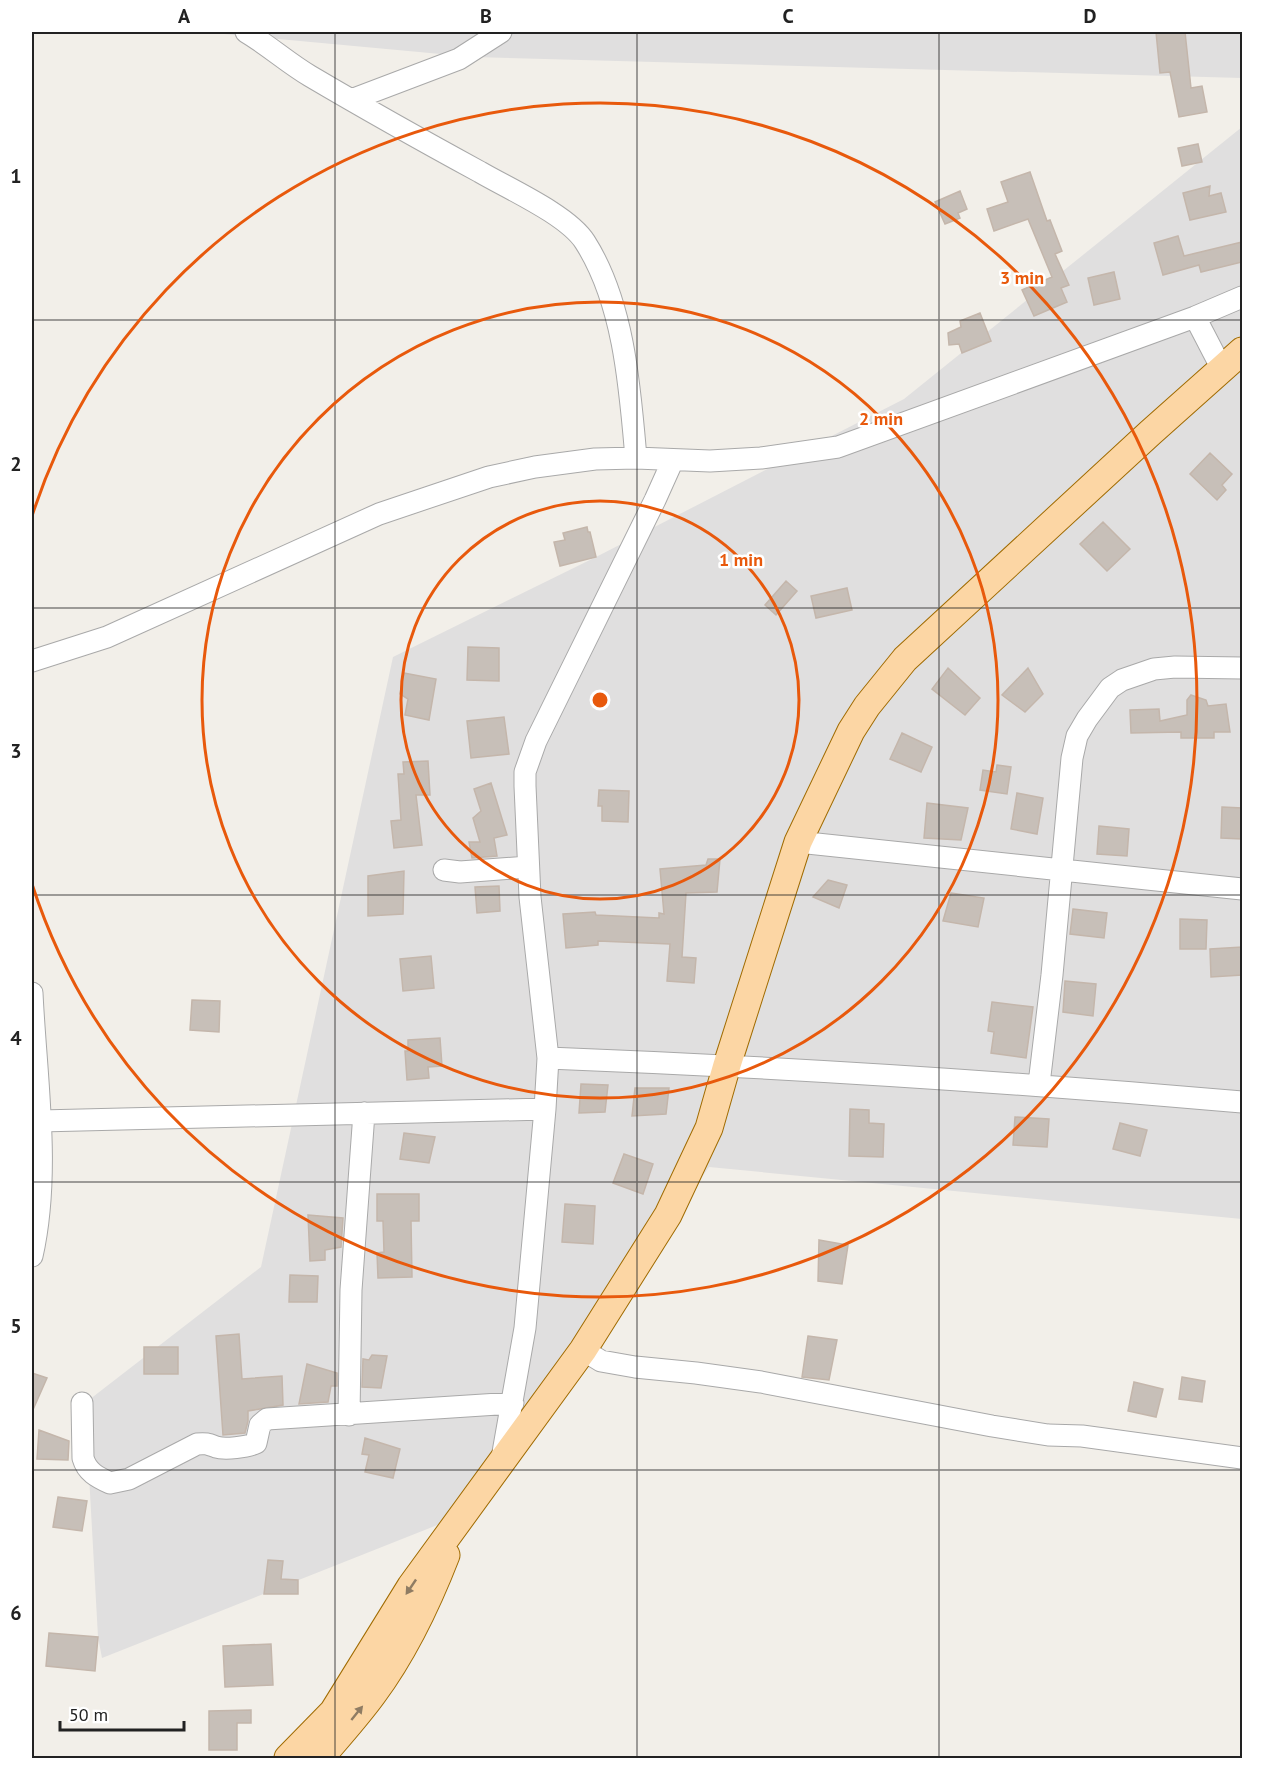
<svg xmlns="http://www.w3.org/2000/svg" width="1274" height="1790" font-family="'PT Sans',sans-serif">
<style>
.residential{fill:#e0dfdf}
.building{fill:#c7bfb8;stroke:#c4b6ab;stroke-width:1.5}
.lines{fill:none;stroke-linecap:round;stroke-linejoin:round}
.minor-casing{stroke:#a9a9a9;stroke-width:23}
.major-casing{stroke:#a06b00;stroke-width:29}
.minor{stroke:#fff;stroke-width:21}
.major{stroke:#fcd6a4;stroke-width:27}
.oneway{fill:#8f7c63}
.grid{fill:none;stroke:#222;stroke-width:1.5;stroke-opacity:0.55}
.ring{fill:none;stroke:#e8590c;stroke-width:3}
.centre{fill:#e8590c;stroke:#fff;stroke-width:3}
.ring-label{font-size:18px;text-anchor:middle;font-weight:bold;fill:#e8590c;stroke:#fff;stroke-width:5;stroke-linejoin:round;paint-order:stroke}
.neatline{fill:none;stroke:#222;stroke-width:2}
.grid-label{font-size:20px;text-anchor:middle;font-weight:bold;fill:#222}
</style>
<rect width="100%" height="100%" fill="#f2efe9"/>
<!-- residential -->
<path class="residential" d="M203,32H1242V78L473,57Z
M1242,127V1219L709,1167L455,1518L102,1658L98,1637L85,1403L261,1267L393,657L596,557L904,399Z"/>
<!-- building -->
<path class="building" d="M1156,32H1185L1191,88L1202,86L1207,112L1179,117L1170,72L1160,73Z
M1198,144L1202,162L1182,166L1178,148Z
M1030,172L1047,221L1050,220L1062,251L1055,254L1069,285L1061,288L1067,302L1034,316L1022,290L1052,277L1028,219L994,231L987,209L1008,202L1001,182Z
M1210,186L1209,196L1221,193L1226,212L1190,220L1183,193Z
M960,191L967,209L958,213L960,218L945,224L935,202Z
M1178,236L1184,256L1242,242V262L1201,272L1199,265L1163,275L1154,243Z
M1114,272L1120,299L1094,305L1088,278Z
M980,313L991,341L962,353L959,344L949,345L948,333L961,327L960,321Z
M1210,453L1232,474L1222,485L1226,490L1217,500L1190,474Z
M1103,522L1130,549L1107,571L1080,544Z
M587,527L588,532H590L596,557L560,566L554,542L565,540L563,533Z
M786,581L797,591L776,615L765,605Z
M847,588L852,610L816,618L811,596Z
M468,647L499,648V681L467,680Z
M948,668L980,698L965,715L932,689Z
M1028,668L1043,694L1025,712L1002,695Z
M404,673L436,679L429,720L405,715L408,699L400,694Z
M1191,695L1206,700L1208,706L1226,704L1230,732H1214V738H1181V732L1131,733L1130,710L1159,709L1160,721L1187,715V700Z
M504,717L509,754L471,758L467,721Z
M902,733L932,747L921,772L890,759Z
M428,761L430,795H416L422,845L394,848L391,821L401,820L398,774H404L403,762Z
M997,765L1011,767L1007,794L980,790L983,770L996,772Z
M491,783L507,835L494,838L497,856L472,858L469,842H480L473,818L481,811L474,789Z
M599,790L629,791L628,822L602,821V806H598Z
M1017,793L1043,798L1037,834L1011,829Z
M927,803L968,808L961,840L924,838Z
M1222,807L1242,808V839L1221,838Z
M1099,826L1129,829L1127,856L1097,854Z
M708,859H720L717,892L686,893L682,957L696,958L694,983L667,981L670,944L598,941V945L566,948L563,914L595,912L596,915L659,918V913L664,914L660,869L706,865Z
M404,871L403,914L368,916V876Z
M828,880L847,885L839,908L813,897Z
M499,886L500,911L477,913L475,887Z
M951,893L984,898L978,927L943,921Z
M1073,909L1107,913L1104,938L1070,934Z
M1180,919L1207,920L1206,949H1180Z
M1242,947V975L1211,977L1210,949Z
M431,956L434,988L403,991L400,959Z
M1065,981L1096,984L1093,1016L1063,1012Z
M192,1000L220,1001L219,1032L190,1030Z
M992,1002L1033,1007L1026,1058L991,1053L994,1032L988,1031Z
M440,1038L442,1066L428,1067L429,1078L407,1080L405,1051H408V1040Z
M581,1084L608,1085L605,1112L579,1113Z
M635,1088H669L666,1114L632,1116Z
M850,1109L869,1110V1123L884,1124L883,1157L849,1156Z
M1015,1117L1049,1119L1047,1147L1013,1145Z
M1120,1123L1147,1130L1140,1156L1113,1149Z
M404,1133L435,1137L429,1163L400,1159Z
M624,1154L653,1164L643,1194L613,1183Z
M377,1194H419V1221H411L412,1277L378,1278L377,1253L384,1252L383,1221H377Z
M565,1204L595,1206L593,1244L562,1242Z
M308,1215L343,1218L341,1247L325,1250V1260L310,1261Z
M819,1240L848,1245L842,1284L818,1281Z
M290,1275L318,1276L317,1302H289Z
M239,1334L242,1379L282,1376L283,1405L248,1411V1421L245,1433L223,1435L216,1336Z
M808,1336L837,1340L829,1380L802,1377Z
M144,1347H178V1374H144Z
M372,1355L387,1356L381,1388L362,1387L363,1359L369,1360Z
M307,1364L337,1373V1386H331L328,1402L299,1404Z
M32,1373L47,1378L32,1412Z
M1182,1377L1205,1381L1202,1402L1179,1399Z
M1134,1382L1163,1389L1156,1417L1128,1411Z
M39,1430L69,1441L68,1460L37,1459Z
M365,1438L400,1449L393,1478L365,1472L369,1455L362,1454Z
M58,1497L87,1501L82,1531L53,1527Z
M268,1560L283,1561L281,1579L298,1580V1594H264Z
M49,1633L98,1637L95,1671L46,1666Z
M271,1644L273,1685L225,1687L223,1646Z
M251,1710V1723H237V1750H209V1711Z"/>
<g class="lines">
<!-- minor casing -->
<g class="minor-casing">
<path id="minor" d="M246,32C268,45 288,63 310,76C366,109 423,141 480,172C509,189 568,215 585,242C624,303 630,388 636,458
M351,100L459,59L501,32
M1195,317L1222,369
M32,661L107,637L379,514L489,477L535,467L595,459L636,458L710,461L761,458L838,447L1195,317L1242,297
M798,842L1242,889
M444,870L460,872L528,867
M32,993C36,1078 51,1172 32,1256
M548,1058C780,1067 1011,1082 1242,1102
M1039,1084L1052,975L1072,758L1077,736L1087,719L1110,688L1122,680L1154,669L1175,667L1242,668
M40,1121L545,1109
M583,1350L601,1361L635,1367L696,1373L761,1382L992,1426L1048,1435L1082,1436L1242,1458
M82,1403L83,1458C87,1472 97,1477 110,1483L129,1479L197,1444C206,1443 208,1444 216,1447C225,1450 247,1447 256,1443L260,1425L267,1419L513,1403
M349,1415L351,1290L364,1113
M502,1458L525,1328L545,1109L548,1058L530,897L525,786V772L536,741L655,500L673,460"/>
</g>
<!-- major casing -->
<g class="major-casing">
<path id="major" d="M288,1758L333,1712L411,1586L583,1350L668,1215L709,1128L727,1065L798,842L851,731L867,706L905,659L1150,433L1242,351
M320,1758C338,1737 357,1716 373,1694C404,1652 427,1604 446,1555"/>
</g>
<!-- minor -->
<use href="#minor" class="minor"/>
<!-- major -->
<use href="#major" class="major"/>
</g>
<!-- one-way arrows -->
<defs><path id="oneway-solid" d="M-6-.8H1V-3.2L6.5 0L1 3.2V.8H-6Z" transform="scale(1.5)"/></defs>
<g class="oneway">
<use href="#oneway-solid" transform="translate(411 1587) rotate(124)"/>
<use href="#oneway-solid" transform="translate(357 1713) rotate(-51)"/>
</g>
<!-- grid -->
<path class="grid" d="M335,32V1758M637,32V1758M939,32V1758M32,320H1242M32,608H1242M32,895H1242M32,1182H1242M32,1470H1242"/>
<!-- distance rings -->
<g class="ring">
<circle cx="600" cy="700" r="199"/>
<circle cx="600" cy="700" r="398"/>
<path d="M32 516A597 597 0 1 1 32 884"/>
</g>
<circle cx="600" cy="700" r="9" class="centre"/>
<g class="ring-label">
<text x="1022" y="284">3 min</text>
<text x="881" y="425">2 min</text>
<text x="741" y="566">1 min</text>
</g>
<!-- border -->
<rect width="1274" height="1790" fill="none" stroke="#ffffff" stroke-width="66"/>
<!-- scale -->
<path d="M60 1721v9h124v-9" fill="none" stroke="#222222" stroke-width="3"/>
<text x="69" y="1721" font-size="18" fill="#222222" stroke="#ffffff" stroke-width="4.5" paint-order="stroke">50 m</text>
<rect x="33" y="33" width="1208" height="1724" class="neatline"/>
<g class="grid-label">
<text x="184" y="23">A</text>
<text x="486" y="23">B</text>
<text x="788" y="23">C</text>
<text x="1090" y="23">D</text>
<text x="16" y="183">1</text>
<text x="16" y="471">2</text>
<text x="16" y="758">3</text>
<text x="16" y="1045">4</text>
<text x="16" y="1333">5</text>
<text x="16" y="1620">6</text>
</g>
</svg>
